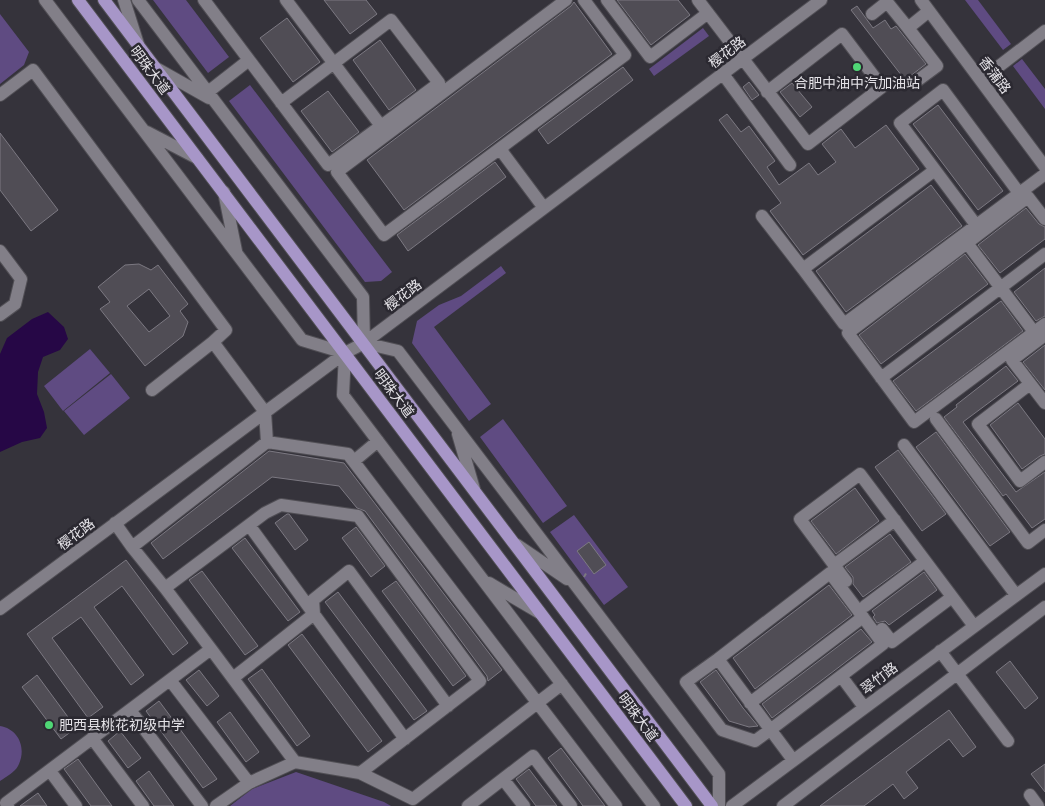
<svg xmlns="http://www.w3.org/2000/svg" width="1045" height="806" font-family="'DM Sans','Noto Sans SC',sans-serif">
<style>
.green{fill:#5f4b82}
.water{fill:#260746}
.building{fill:#504d55;stroke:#7c7982;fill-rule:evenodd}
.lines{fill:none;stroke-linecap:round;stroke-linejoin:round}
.minor-casing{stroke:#514f55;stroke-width:14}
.major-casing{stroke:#514f55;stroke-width:14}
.path{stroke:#7b7980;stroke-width:2;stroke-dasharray:4 4;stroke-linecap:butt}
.minor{stroke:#827f88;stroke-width:12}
.major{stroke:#a796c8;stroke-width:12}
.poi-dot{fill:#4fd675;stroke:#2b2931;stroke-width:2}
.labels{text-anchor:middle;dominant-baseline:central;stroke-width:5;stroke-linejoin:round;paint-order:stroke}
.street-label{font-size:14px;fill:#e4e2e7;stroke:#2b2931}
.poi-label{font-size:14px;fill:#e4e2e7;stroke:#2b2931}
</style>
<rect width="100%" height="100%" fill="#35333b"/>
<!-- green -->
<path class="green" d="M153,0H186L229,57L208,73Z
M965,0H978L1011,44L1003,50Z
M0,14L29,52L24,65L0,84Z
M703,28L709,36L654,76L649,69Z
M1022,59L1045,89V109L1013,66Z
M250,85L392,272L381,281L365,282L229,101Z
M501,266L506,273L434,327L491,404L469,421L412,343L417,321L439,305L461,296Z
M90,349L110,373L63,411L44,386Z
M111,374L130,398L84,435L64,411Z
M503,419L567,506L543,523L480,437Z
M574,515L628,587L604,605L550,532Z
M0,726C19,729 27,749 18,766C15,772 6,777 0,781Z
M296,772L384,802L391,806H230L252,789Z"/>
<!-- water -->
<path class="water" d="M48,312L64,327L68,339L60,350L43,357L38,372L37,394L44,412L47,428L40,438L22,442L0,452V354L7,338L32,319Z"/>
<!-- building -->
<path class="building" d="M324,0H366L377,14L350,34Z
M617,0H678L690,15L651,45Z
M574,2L612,54L404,210L367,160L571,6Z
M857,6L873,28L885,20L891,29L896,26L926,64L905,80L851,10Z
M287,18L320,62L293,82L260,38Z
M380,40L416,90L389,110L353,60Z
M623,67L633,80L548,144L538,130Z
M749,82L759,95L752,100L743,87Z
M792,83L812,107L800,117L780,92Z
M328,91L359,132L332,152L301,111Z
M938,105L1003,191L978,210L913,124Z
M727,114L741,132L749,126L775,161L767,167L779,185L809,163L818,175L836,162L822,144L841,129L855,148L886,125L919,169L803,255L770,211L781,203L719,120Z
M0,133L58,210L31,231L0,190Z
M495,162L506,177L408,251L397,235Z
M931,185L962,226L846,312L816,271Z
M1026,208L1039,224L1045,227V239L1000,273L978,245Z
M965,254L988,284L881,364L859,335Z
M139,264L151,270L158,265L188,304L180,311L188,322L183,336L145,366L100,309L110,302L98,287L125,265ZM149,289L170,316L149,332L127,306Z
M1045,268V316L1036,321L1014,292Z
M1001,301L1023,331L916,411L893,381Z
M1045,345V390L1023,362Z
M1006,366L1018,381L963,422L1016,492L1045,472V519L1032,528L1006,494L1003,496L944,417L957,407L956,405Z
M1018,403L1045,439V454L1040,456L1022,469L990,425Z
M936,432L1010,532L990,546L916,447Z
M898,450L946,514L922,531L875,467Z
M269,451L344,463L502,670L488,681L487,676L365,511L357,508L339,486L272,477L163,559L151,543Z
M855,488L879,521L836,554L811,521Z
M287,514H289L308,540L295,550L275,523Z
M356,527L385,566L371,577L342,538Z
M890,534L911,562L863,597L853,584V577L845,567Z
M245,538L300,612L288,621L232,548Z
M589,542L606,565L594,574L577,551Z
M126,560L188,643L173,655L122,586L94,607L144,675L131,685L81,617L52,638L103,707L88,718L27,634Z
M202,571L258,646L245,655L189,580Z
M924,572L937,590L889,625L885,621L877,623L873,617L875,615L872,611Z
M396,581L466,676L453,686L382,591Z
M829,585L852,615L755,689L733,658Z
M338,592L427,711L414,720L325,602Z
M861,629L872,642L772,718L762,704Z
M302,634L382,741L368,752L288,645Z
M1010,661L1038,698L1025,709L996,672Z
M262,669L310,736L297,746L248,679Z
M199,670L219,696L207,706L186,680Z
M716,670L743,708L758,726L749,727L729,721L700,682Z
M37,675L76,728L61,739L22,687Z
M159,701L217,779L203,788L146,711Z
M949,710L976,747L963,757L949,739L906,772L918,788L904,799L893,784L864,806H820Z
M230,712L259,752L246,762L217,722Z
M120,731L141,758L128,768L108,741Z
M561,748L605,806H583L548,758Z
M78,759L112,806H91L64,769Z
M1045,764V792L1031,774Z
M529,769L557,806H536L516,779Z
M149,771L174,806H154L136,781Z
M38,793L47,806H20Z"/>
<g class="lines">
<!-- minor casing -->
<g class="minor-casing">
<path id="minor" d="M45,0L302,340L345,353L343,395L654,806
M124,0L138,44
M138,0L363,297L364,343L398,351L719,774V806
M204,0L328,165L381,126L286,0
M566,0L337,172L384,235L625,55L584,0
M607,0L650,57L708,13
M698,0L808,144L882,87L842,34L767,92
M921,0L1045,167
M872,14L887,2L908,28L929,11
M908,28L937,66L914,83
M154,67L209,98
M723,74L790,165
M981,80L1045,31
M208,92L249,60
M0,95L33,70L226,330L213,342
M281,103L391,20L439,83L381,126
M147,132L197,158
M500,149L544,208
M935,170L900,123L943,90L1019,193
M224,192L236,251
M762,216L803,269
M1045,219L1028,197L848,333L914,422L1045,324
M976,225L935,170L803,269L844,324L1045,174
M967,243L1034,332
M0,251L21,279L15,304L0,315
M1045,335L1012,360L1045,403
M881,378L1045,254
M1030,384L978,424L1020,481L1045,462
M152,390L213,342L265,412L267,442
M936,419L1028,543L1045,530
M458,434L474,489
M904,445L1016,595
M354,461L378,441
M115,523L132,547L267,442L348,454L616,806
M249,525L405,739
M517,545L567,579
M132,547L165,588
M834,565L895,520
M846,581L800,519L860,474L974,626
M489,583L540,613
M865,606L925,561
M0,609L345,353L364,343L821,0
M882,629L892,642L952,597
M211,649L295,762
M940,651L1008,741
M718,659L686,682L722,730L755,741L770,730L883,644L830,573L718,659L793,760
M841,676L864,707
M233,678L314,614L313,600L349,571L448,706
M170,680L249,783
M750,703L863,617
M130,710L202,806
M92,738L143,806
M50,771L76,806
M503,779L524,806
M1030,795L1038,806
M8,806L6,803L211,649L165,588L265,513L281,505L358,516L480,681L360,773
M216,806L249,783L295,762L360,773L413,799L562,684
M468,806L533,756L571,806
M732,806L1045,574
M783,806L1045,607"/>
</g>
<!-- major casing -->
<g class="major-casing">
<path id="major" d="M78,0L686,806
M104,0L712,806"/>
</g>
<!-- path -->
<path class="path" d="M584,577L588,570"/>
<!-- minor -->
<use href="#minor" class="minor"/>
<!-- major -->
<use href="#major" class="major"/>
</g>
<!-- markers -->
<g class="poi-dot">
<circle cx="857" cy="67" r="5"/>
<circle cx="49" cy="725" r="5"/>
</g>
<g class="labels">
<!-- street labels -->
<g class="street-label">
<text transform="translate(727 52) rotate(-37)">樱花路</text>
<text transform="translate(150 70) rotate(53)">明珠大道</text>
<text transform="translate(995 75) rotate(53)">香蒲路</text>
<text transform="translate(403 295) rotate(-37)">樱花路</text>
<text transform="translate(394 393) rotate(53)">明珠大道</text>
<text transform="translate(76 534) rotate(-37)">樱花路</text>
<text transform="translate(879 678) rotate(-37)">翠竹路</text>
<text transform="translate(638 717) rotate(53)">明珠大道</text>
</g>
<!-- poi labels -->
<g class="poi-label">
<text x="857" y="83">合肥中油中汽加油站</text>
<text x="59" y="725" text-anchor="start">肥西县桃花初级中学</text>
</g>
</g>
</svg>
